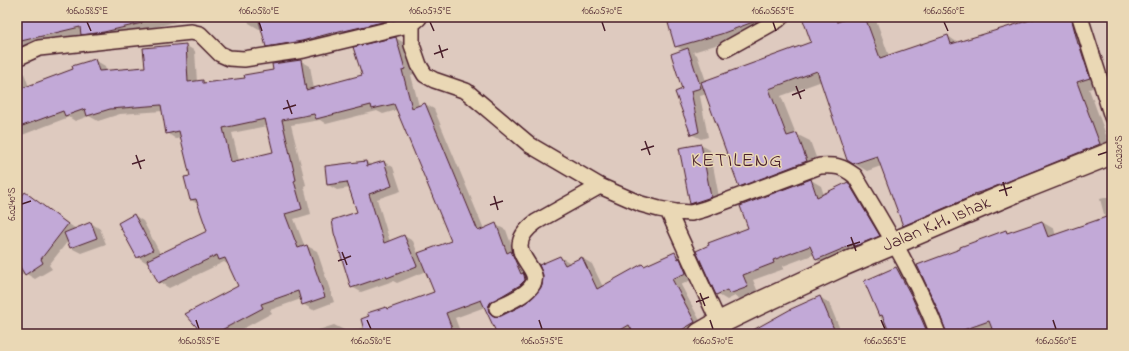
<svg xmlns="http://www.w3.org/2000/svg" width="1129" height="351" font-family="'Indie Flower',sans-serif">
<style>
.shadow{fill:#0003;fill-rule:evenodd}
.building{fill:#c2a9d7;stroke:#4a1f2b;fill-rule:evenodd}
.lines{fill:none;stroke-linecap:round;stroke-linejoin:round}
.street-casing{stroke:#4a1f2b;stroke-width:18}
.secondary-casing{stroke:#4a1f2b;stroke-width:25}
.street{stroke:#ead8b5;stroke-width:15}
.secondary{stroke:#ead8b5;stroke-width:22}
.ticks{fill:none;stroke:#4a1f2b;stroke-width:1.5}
.labels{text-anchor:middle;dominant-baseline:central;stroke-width:3;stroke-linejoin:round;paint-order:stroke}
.street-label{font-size:18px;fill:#4a1f2b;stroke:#ead8b5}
.quarter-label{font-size:20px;letter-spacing:1px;fill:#4a1f2b;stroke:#ead8b5}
.neatline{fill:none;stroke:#4a1f2b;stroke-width:1.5}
.ticks-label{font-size:10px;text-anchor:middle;fill:#4a1f2b}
</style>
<rect width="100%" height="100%" fill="#decabf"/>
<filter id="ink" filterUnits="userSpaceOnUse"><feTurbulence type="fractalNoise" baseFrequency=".025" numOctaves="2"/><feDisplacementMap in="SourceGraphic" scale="8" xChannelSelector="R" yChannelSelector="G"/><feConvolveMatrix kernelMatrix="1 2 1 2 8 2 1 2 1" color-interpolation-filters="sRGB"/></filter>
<g filter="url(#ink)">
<!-- shadow -->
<path class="shadow" d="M17,17H196L114,37L91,40L81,34L18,50V68L24,73L29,87L74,70L95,60L105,66L106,71L146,68L185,45L195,51L197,82L203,81L207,84L246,79L275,71L301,61L310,66L314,89L363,76L396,38L406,44L414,74L411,75L419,106L425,104L434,109L484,229L496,225L506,230L515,255L529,278L497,314L498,318L522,307L533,299L543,286L560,257L571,263L582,258L592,264L603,287L642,265L646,267L675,253L684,259L695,278L681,285L704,328L694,334H492L497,332L485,307L455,318L461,334H306L334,325L344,330L345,334L364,327L386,308L390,310L435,293L426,271L397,283L393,281L361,292L352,287L358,213L350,188L337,190L328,185L366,162L372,165L384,162L393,167L401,191L377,199L390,242L404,236L413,241L418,254L452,241L397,110L383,114L377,111L326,124L320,120L291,125L306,185L304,186L311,214L294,219L305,247L307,246L317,251L334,302L313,310L303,304L301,299L270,310L272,313L233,334H204L239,287L229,265L224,262L169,288L159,282L149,262L147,263L138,257L134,215L143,221L161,255L208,232L199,205L191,200V177L182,138L176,139L167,133L163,111L120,114L98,121L89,116L75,121L69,117L17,137ZM109,31V33L89,35V33ZM267,126L274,153L239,161L232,133Z
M247,17H423L277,51L267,46L262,28L259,29L249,23Z
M692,17H777L761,31L693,52L697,55L706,81L812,42L803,17H875L889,56L948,36L958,43L1042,17H1080L1102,85L1089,89L1112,151L916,233L903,225L881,166L867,171L848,160L822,81L781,96L796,134L810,141L820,168L753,193L740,186L707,94L700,96L708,137L701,139L691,134L684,90V51L676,46Z
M701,145L710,150L720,202L700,209L690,203Z
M811,180L821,186L824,195L848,183L858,189L889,241L827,265L817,260L815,254L783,266L784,269L753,280L758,292L740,299L735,296L727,300L717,294L749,228Z
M1112,196V334H948L962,250L1005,231L1010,233L1042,222L1054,229L1056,236L1105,218L1100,199Z
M34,199L76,229L91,223L100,229L106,244L81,253L71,248L68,241L49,265L52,269L35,279L25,273L17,278V205Z
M896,268L908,275L937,334H888L865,281Z
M820,297L829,303L842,334H745Z"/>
<!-- building -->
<path class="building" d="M17,17H141L142,23L104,32L81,35L80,27L17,42Z
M258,17H390L391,20L344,31L343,30L302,41L266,47Z
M688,17H761V19L721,34L675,47L668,23Z
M802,17H835L837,22L852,17H865L880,58L948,35L951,44L1040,17H1071L1078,44H1079L1090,78L1077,82L1100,144L987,190L974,194L975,195L903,226L877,156L853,164L847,160L817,71L769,89L787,136L797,133L807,161L739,187L701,82L811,42Z
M396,37L405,69L402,70L412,108L425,103L478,231L496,223L507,253L511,251L521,274L523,273L524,275L525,280L520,285L490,303L488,308L489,312L492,315L496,317L501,316L521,306L532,298L542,286L543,275L539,265L560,256L565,265L582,257L597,289L642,264L644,266L675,252L678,259L680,258L686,273L672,279L695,322L675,334H634L629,325L614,334H497L481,300L446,313L454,334H365L361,319L369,316L367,313L386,307L387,309L434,292L418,253L451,241L394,104L372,109L371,105L316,119L314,114L282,120L296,180L294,181L302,209L285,214L298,248L307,245L325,297L302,305L298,291L261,304L263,308L214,334H203L185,314L238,286L225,258L219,260L217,255L158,283L147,260L207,231L196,199L190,200L184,177L190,176L179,131L166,134L161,105L110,109L87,116L85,109L65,116L63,111L17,128V90L73,69L72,66L95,59L99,71L145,67L143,48L186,44L188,82L203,80V83L245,78L244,75L273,70L272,64L301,60L306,90L362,75L353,47ZM265,119L273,152L231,162L223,128Z
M688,48L701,88L691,91L699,132L691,135L675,92L682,89L671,54Z
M701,144L711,197L690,204L679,148Z
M366,161L367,166L384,161L392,186L369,194L384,243L404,235L417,266L387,278L386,276L351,288L334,233L332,220L357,212L347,182L327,185L325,166Z
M811,179L817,197L848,182L880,236L855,246L854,244L816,260L810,246L773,260L774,263L743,275L748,287L729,294L727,290L716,295L696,251L709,245L708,243L748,228L740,206Z
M25,192L68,224L41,259L43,263L25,275L17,262V203Z
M134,214L153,250L137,258L118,223Z
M1112,215V334H994L989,321L952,334H947L938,310L917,265L960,249V247L1006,230L1007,233L1042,221L1048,237Z
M91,222L97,238L70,248L64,233Z
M896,267L912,297L928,334H890L882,315L879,316L864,281Z
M820,296L836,334H746L791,309Z"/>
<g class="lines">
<!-- street casing -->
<g class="street-casing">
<path id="street" d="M1080,17L1112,117
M412,24V45L419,65L425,75L434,80L466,91L530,145L600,186L641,204L659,209L676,212L691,213L705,209L820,166C836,165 842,166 855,176C885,227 917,278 938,334
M726,49L778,20L781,17
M17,58L39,48L191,32L200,34L220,54L229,58L244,59L304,50L412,24L419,18
M668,211L719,323
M497,308C508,302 526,296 533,284C543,266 497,251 536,222L600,186"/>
</g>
<!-- secondary casing -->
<g class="secondary-casing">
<path id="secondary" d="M700,334L719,323L758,304L840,266L1021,189L1112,153"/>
</g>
<!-- street -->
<use href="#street" class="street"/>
<!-- secondary -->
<use href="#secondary" class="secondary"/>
</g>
</g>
<!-- ticks -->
<path class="ticks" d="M87,22L91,31M259,22L262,31M430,22L434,31M602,22L605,31M773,22L776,31M944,22L948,31M439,45L443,58M434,54L448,49M796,86L801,99M792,95L805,90M287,100L292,114M283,109L296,105M645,141L650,155M641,150L654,146M136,155L141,169M1098,155L1107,152M132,164L145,160M1003,182L1007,196M999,191L1012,187M494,196L498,210M22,204L31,201M490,205L503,201M851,237L856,251M847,246L860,242M342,252L347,265M338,261L351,256M700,293L705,306M696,302L709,297M196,320L199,329M367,320L371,329M539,320L542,329M710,320L713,329M881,320L885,329M1053,320L1056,329"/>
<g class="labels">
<!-- street labels -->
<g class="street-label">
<text transform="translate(937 225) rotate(-23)">Jalan K.H. Ishak</text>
</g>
<!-- quarter labels -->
<g class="quarter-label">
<text x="737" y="161">KETILENG</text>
</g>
</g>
<!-- margin -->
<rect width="1129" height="351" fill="none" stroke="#ead8b5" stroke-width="44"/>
<rect x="22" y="22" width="1085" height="307" class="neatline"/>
<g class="ticks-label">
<text x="87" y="14">106.0585°E</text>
<text x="259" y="14">106.0580°E</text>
<text x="430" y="14">106.0575°E</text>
<text x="602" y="14">106.0570°E</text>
<text x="773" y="14">106.0565°E</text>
<text x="944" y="14">106.0560°E</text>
<text transform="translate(1118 152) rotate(-90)" y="4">6.0230°S</text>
<text transform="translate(11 204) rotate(-90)" y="4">6.0240°S</text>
<text x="199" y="344">106.0585°E</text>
<text x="371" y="344">106.0580°E</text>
<text x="542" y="344">106.0575°E</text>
<text x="713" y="344">106.0570°E</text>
<text x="885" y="344">106.0565°E</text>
<text x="1056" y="344">106.0560°E</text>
</g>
</svg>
